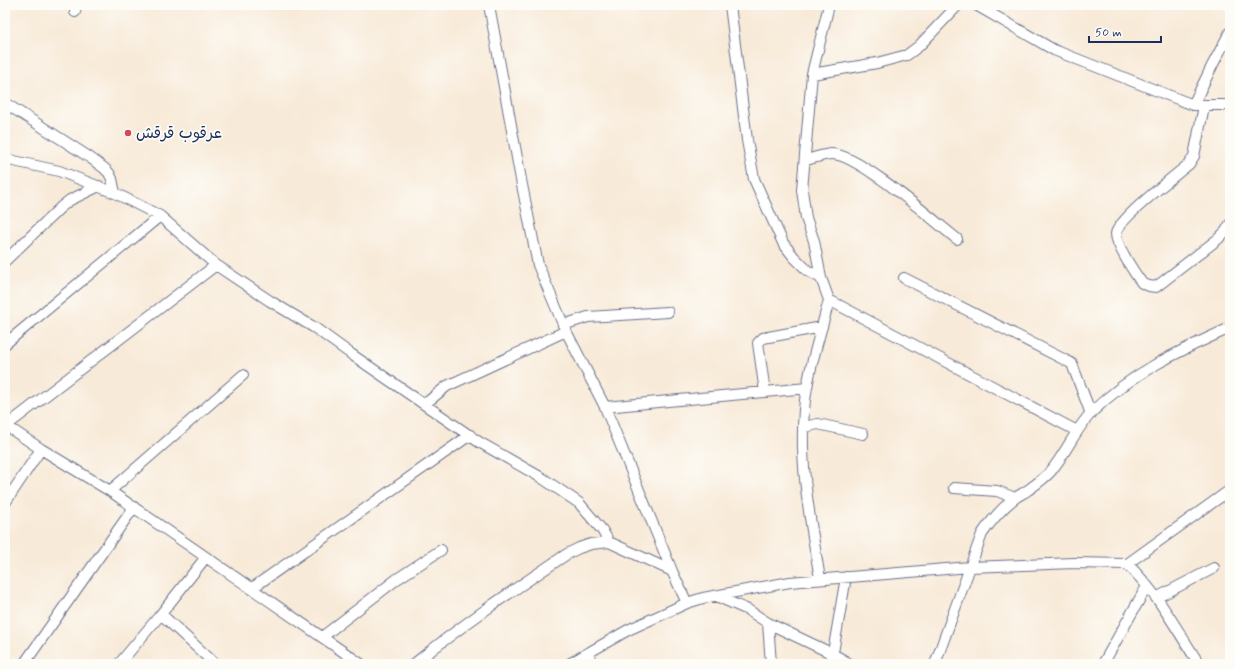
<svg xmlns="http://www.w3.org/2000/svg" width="1235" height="669" font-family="Mynerve,'Playpen Sans Arabic',sans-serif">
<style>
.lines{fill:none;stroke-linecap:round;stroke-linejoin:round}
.minor-casing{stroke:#687089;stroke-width:12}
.minor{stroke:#fff;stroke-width:10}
.poi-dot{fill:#d1495b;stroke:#fdfcf7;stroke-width:1.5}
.labels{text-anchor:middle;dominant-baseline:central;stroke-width:3.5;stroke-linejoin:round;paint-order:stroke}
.poi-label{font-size:16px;fill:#1b2f5e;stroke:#fdfcf7;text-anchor:start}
</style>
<rect width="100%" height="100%" fill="#fdfcf7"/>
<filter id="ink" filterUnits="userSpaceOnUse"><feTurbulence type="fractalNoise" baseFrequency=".025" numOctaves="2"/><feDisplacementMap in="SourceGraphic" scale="8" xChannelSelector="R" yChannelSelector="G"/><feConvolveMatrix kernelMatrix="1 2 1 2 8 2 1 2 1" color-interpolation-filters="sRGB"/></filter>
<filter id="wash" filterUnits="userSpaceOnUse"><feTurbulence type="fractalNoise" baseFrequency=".012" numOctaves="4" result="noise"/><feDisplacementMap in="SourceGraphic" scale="16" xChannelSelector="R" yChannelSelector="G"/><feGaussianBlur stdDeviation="0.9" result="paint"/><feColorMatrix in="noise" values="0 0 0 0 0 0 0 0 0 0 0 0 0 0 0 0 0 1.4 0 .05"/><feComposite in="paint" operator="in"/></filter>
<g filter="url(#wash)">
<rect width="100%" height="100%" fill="#f8ead8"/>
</g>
<g filter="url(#ink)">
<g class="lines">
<!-- minor casing -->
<g class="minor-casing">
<path id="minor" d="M489,5L522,185L538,265L566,331L605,407L672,571L687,603
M730,5L747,140L754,179L783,243L794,257L808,271L821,278
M976,5L1054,50L1193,105
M75,12L76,5
M1230,32L1213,64L1193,105H1230
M812,74L877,63L907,55L919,46L958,5
M5,103L89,157L104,168L109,173L112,179L115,193
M1204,106L1194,156L1189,164C1176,175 1117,220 1116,234C1116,245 1135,274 1142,283L1149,286L1156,287L1218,239L1226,231L1230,224
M5,159L59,171L115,193L160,216L216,265L270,301L315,328L351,354L479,442L542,478L579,503L602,530L609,542
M805,160C813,159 823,154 832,154C858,154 933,220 957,239
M5,261L61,207L70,200L99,186
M904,278L1069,362L1072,364L1091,414
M829,300L821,278L814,241L806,218L802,190L812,74L829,5
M563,325L588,317L668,312
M5,344L160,216
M765,392L758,343L763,338L822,327
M425,404L447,386L566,331
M605,407L807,388
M5,425L41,449L110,491L361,664
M6,426L216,265
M804,427L818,424L863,434
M954,488L997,491L1015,498
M110,491L243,375
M5,503L41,449
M1127,564L1230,490
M820,579C811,523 799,467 804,410C807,373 820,336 829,300L1077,431
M251,589L470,435
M716,596L748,610L768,623L771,664
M1156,598L1214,568
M161,614L206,557
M768,623L833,654L850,664
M322,637L397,579L441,550
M590,652L591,664
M24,664L134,507
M119,664L161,614L215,664
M414,664C463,624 515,589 567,554L579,548L591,544L609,542L672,571
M569,664L628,630L687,603L703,598L790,582L970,567L1074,563L1127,564C1157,592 1177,630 1199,664
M831,664L846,577
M935,664L982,534C991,521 1002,508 1015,498C1019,495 1024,493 1028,490C1035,485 1045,478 1051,471C1066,453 1075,430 1091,413C1131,373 1179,351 1230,328
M1103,664L1147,586"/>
</g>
<!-- minor -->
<use href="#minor" class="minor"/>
</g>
</g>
<!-- markers -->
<circle class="poi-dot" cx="128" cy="133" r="4"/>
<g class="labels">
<!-- poi labels -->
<g class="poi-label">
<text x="136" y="133">عرقوب قرقش</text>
</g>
</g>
<!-- margin -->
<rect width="1235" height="669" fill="none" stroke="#fdfcf7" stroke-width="20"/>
<!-- scale -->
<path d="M1089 36v6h72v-6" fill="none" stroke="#1b2f5e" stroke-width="2"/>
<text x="1095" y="36" font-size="12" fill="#1b2f5e" stroke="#fdfcf7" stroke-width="3" paint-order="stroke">50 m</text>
</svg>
